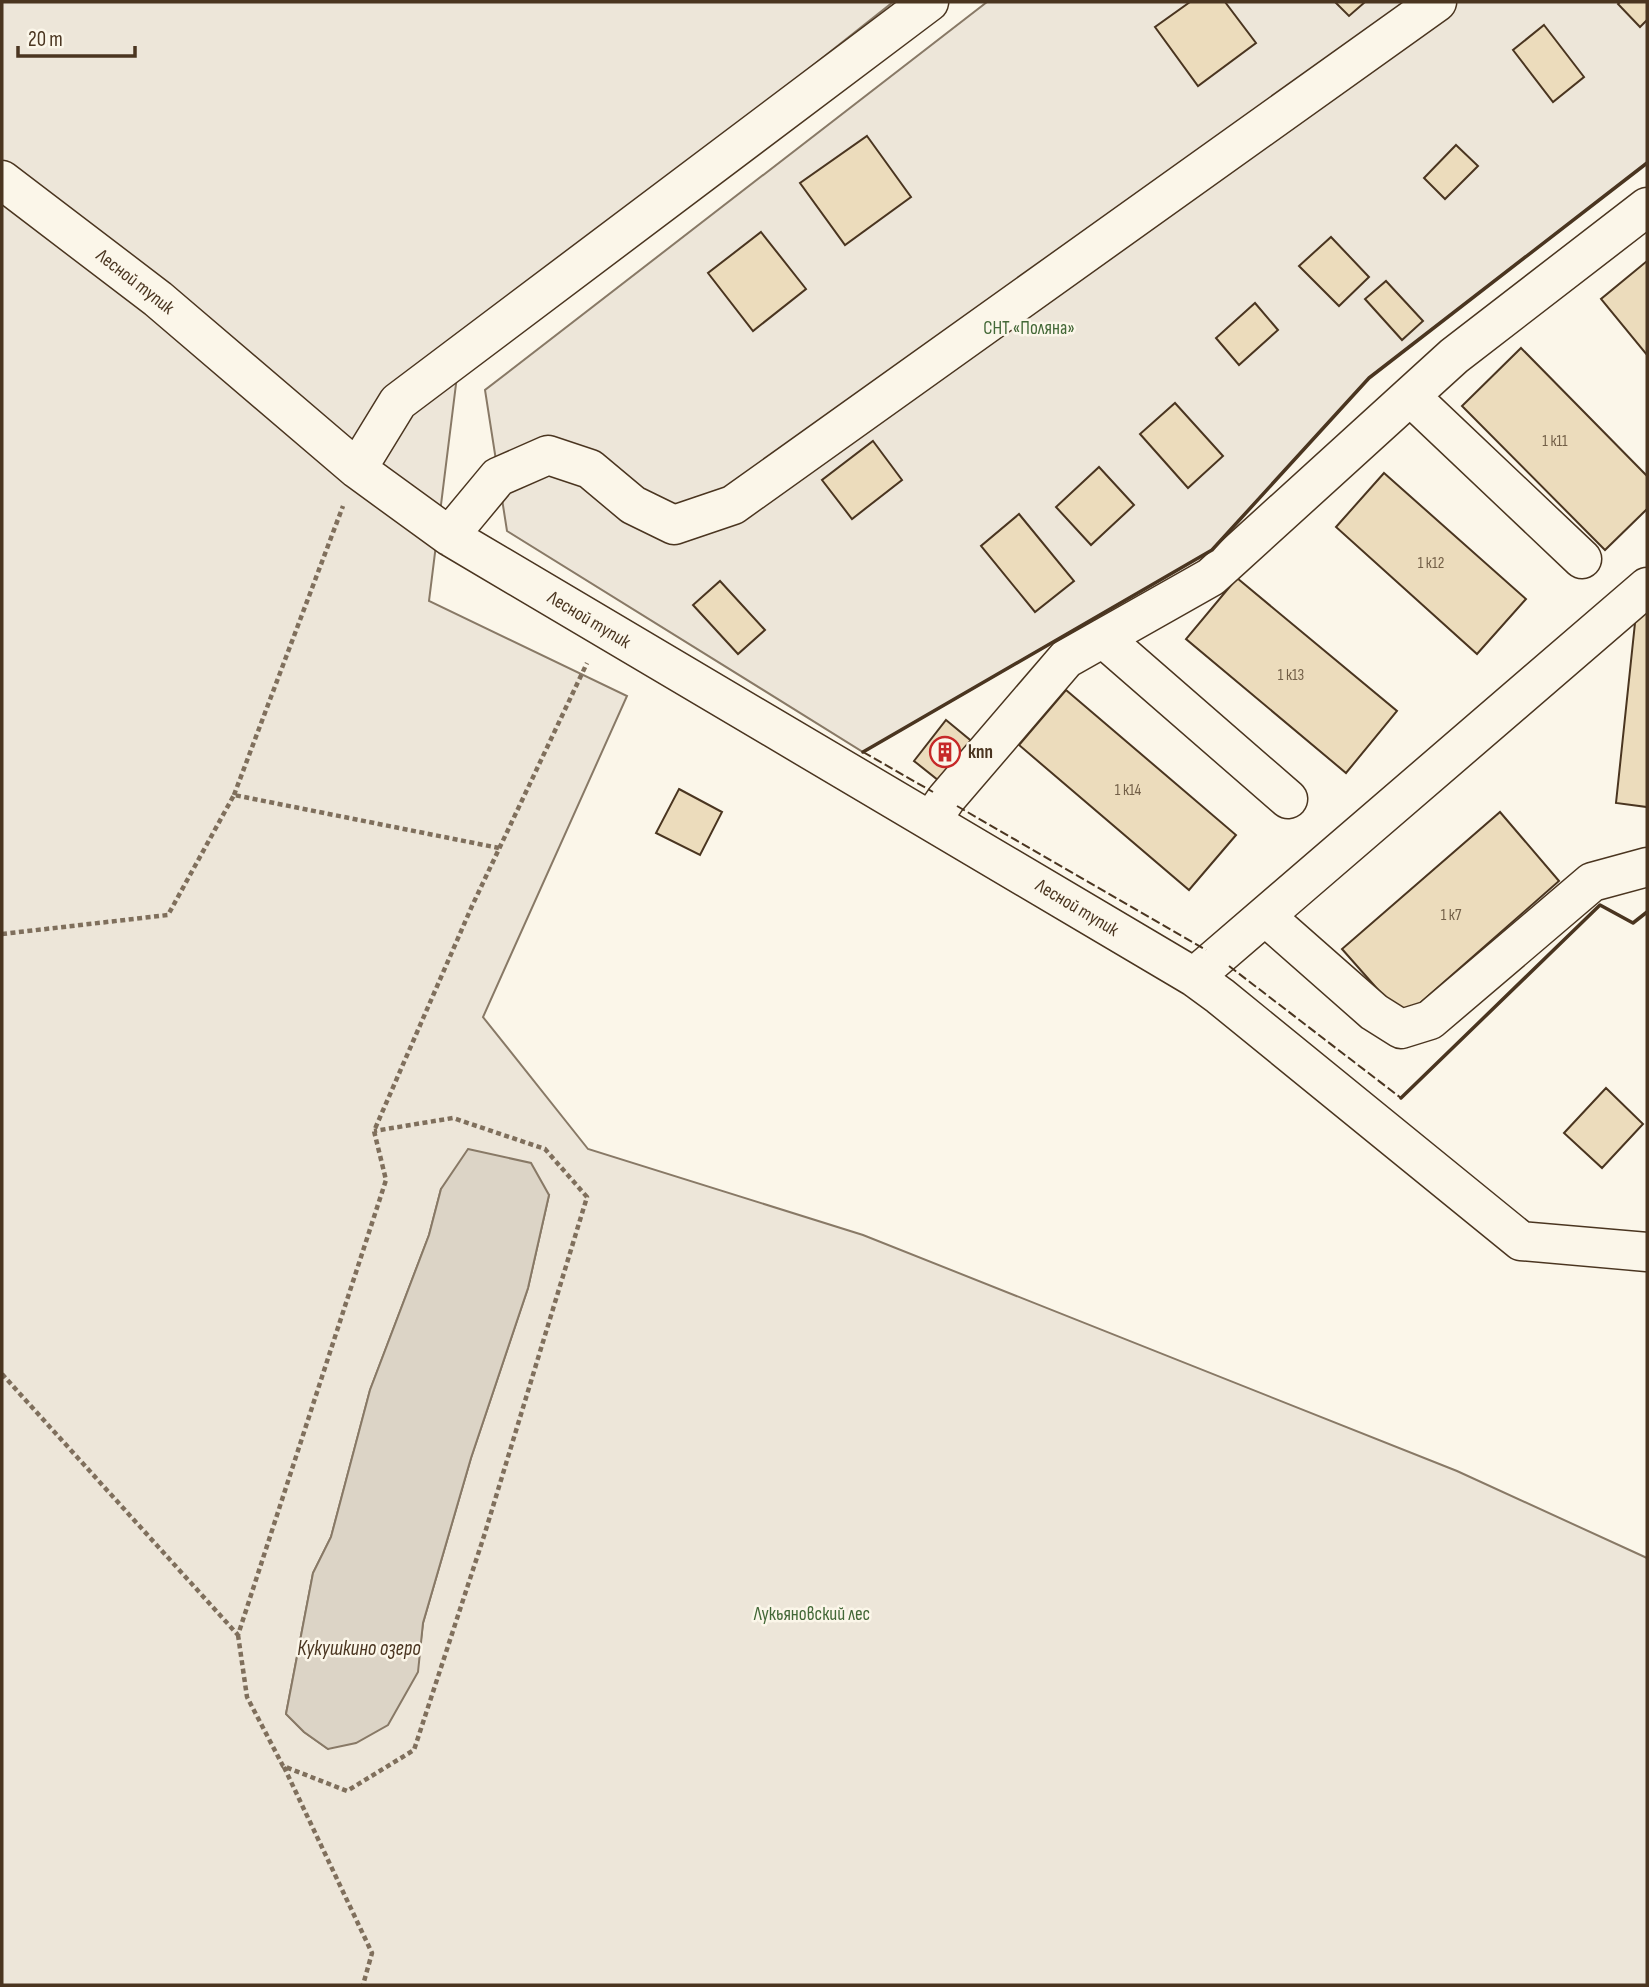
<svg xmlns="http://www.w3.org/2000/svg" width="1649" height="1987" font-family="'Sofia Sans Condensed',sans-serif">
<style>
.green{fill:#ede6d9;stroke:#887966;stroke-width:2;fill-rule:evenodd}
.water{fill:#dcd4c6;stroke:#887966;stroke-width:2}
.building{fill:#ecdcbc;stroke:#4a3520;stroke-width:2}
.lines{fill:none;stroke-linecap:round;stroke-linejoin:round}
.minor-casing{stroke:#4a3520;stroke-width:41}
.path{stroke:#7f6f5c;stroke-width:4.5;stroke-dasharray:5 3.5;stroke-linecap:butt}
.minor{stroke:#fbf6e9;stroke-width:38}
.fence{stroke:#4a3520;stroke-width:2;stroke-dasharray:9 3.5;stroke-linecap:butt}
.wall{stroke:#4a3520;stroke-width:3.5}
.labels{text-anchor:middle;dominant-baseline:central;stroke-width:5;stroke-linejoin:round;paint-order:stroke}
.number-label{font-size:16px;fill:#725f47}
.street-label{font-size:19px;fill:#4a3520;stroke:#fbf6e9}
.park-label{font-size:19px;fill:#436837;stroke:#fbf6e9}
.poi-label{font-size:19px;font-weight:bold;fill:#4a3520;stroke:#fbf6e9;text-anchor:start}
.water-label{font-size:21px;font-style:italic;fill:#4a3520;stroke:#fbf6e9}
</style>
<rect width="100%" height="100%" fill="#fbf6e9"/>
<!-- green -->
<path class="green" d="M2,2H893L461,344L429,601L627,696L483,1017L588,1149L863,1235L1457,1471L1647,1558V1985H2ZM441,1189L549,1195L528,1288L471,1458L423,1623L417,1672L328,1749L304,1732L286,1714L313,1573L331,1537L370,1390L429,1235Z
M987,2H1647V163L1369,378L1212,550L863,752L507,531L485,390Z"/>
<!-- water -->
<path class="water" d="M468,1149L531,1163L549,1195L528,1288L471,1458L423,1623L418,1672L388,1725L356,1743L328,1749L304,1732L286,1714L313,1573L331,1537L370,1390L429,1235L441,1189Z"/>
<!-- building -->
<path class="building" d="M1190,2H1225L1256,43L1198,86L1155,27Z
M1335,2H1365L1349,16Z
M1620,2H1647V20L1640,27L1618,4Z
M1544,25L1584,77L1553,102L1513,50Z
M867,136L911,197L845,245L800,183Z
M1456,145L1478,166L1445,199L1424,178Z
M761,232L806,289L753,331L708,273Z
M1331,237L1369,277L1339,306L1299,266Z
M1647,261V355L1601,299Z
M1386,281L1423,321L1402,340L1365,299Z
M1255,303L1278,330L1239,365L1216,338Z
M1521,348L1647,476V509L1605,550L1462,406Z
M1175,403L1223,456L1188,488L1140,434Z
M873,441L902,480L852,519L822,480Z
M1099,467L1134,505L1091,545L1056,507Z
M1384,473L1526,599L1477,654L1336,527Z
M1019,514L1074,581L1035,612L981,546Z
M1237,578L1397,711L1346,773L1186,639Z
M720,581L765,630L738,654L693,605Z
M1637,604L1647,605V807L1616,803Z
M1066,690L1236,835L1189,890L1019,745Z
M946,720L975,744L943,784L914,761Z
M679,789L722,812L700,855L656,833Z
M1500,812L1559,881L1403,1018L1342,949Z
M1606,1088L1643,1124L1602,1168L1564,1133Z"/>
<g class="lines">
<!-- minor casing -->
<g class="minor-casing">
<path id="minor" d="M2,180L158,299L357,469L449,536L1194,977L1220,996L1521,1241L1647,1252
M1410,396L1582,559
M357,469L398,402L929,2
M449,536L498,477L548,455L590,469L633,505L674,525L733,505L1437,2
M1103,638L1288,799
M931,821L946,799L1066,659L1211,577L1454,356L1647,207
M1265,916L1374,1012L1401,1029L1430,1020L1592,882L1647,867
M1194,977L1647,587"/>
</g>
<!-- path -->
<path class="path" d="M234,795L343,506
M2,934L168,915L234,795L499,848
M2,1374L238,1635L386,1180L374,1131L472,906L587,663
M238,1635L247,1697L283,1766L347,1791L414,1750L484,1536L587,1197L545,1149L453,1118L374,1131
M284,1767L372,1953L363,1985"/>
<!-- minor -->
<use href="#minor" class="minor"/>
<!-- fence -->
<path class="fence" d="M863,752L933,792
M957,806L1206,950
M1229,966L1401,1098"/>
<!-- wall -->
<path class="wall" d="M863,752L1212,550L1369,378L1647,163
M1401,1098L1600,905L1633,923L1647,912"/>
</g>
<!-- icons -->
<defs>
<g id="building-ring" transform="scale(1.575)"><circle r="9.5" fill="#fbf6e9" stroke="#c62828" stroke-width="1.5"/><path d="M-4-6H4V6H1V3H-1V6H-4ZM-2.5-4.3h1.7v1.8h-1.7ZM.8-4.3h1.7v1.8H.8ZM-2.5-1h1.7V.8h-1.7ZM.8-1h1.7V.8H.8Z" fill="#c62828"/></g>
</defs>
<g fill-rule="evenodd">
<use href="#building-ring" x="945" y="752"/>
</g>
<g class="labels">
<!-- number labels -->
<g class="number-label">
<text x="1555" y="441">1 к11</text>
<text x="1431" y="563">1 к12</text>
<text x="1291" y="675">1 к13</text>
<text x="1128" y="790">1 к14</text>
<text x="1451" y="915">1 к7</text>
</g>
<!-- street labels -->
<g class="street-label">
<text transform="translate(135 282) rotate(38)">Лесной тупик</text>
<text transform="translate(589 620) rotate(31)">Лесной тупик</text>
<text transform="translate(1077 908) rotate(31)">Лесной тупик</text>
</g>
<!-- park labels -->
<g class="park-label">
<text x="1029" y="328">СНТ «Поляна»</text>
<text x="812" y="1614">Лукьяновский лес</text>
</g>
<!-- poi labels -->
<g class="poi-label">
<text x="968" y="752">кпп</text>
</g>
<!-- water labels -->
<g class="water-label">
<text x="359" y="1648">Кукушкино озеро</text>
</g>
</g>
<!-- border -->
<rect width="1649" height="1987" fill="none" stroke="#4a3520" stroke-width="7"/>
<!-- scale -->
<path d="M18 46v10h117v-10" fill="none" stroke="#4a3520" stroke-width="3.5"/>
<text x="28" y="46" font-size="21" fill="#4a3520" stroke="#fbf6e9" stroke-width="5" paint-order="stroke">20 m</text>
</svg>
